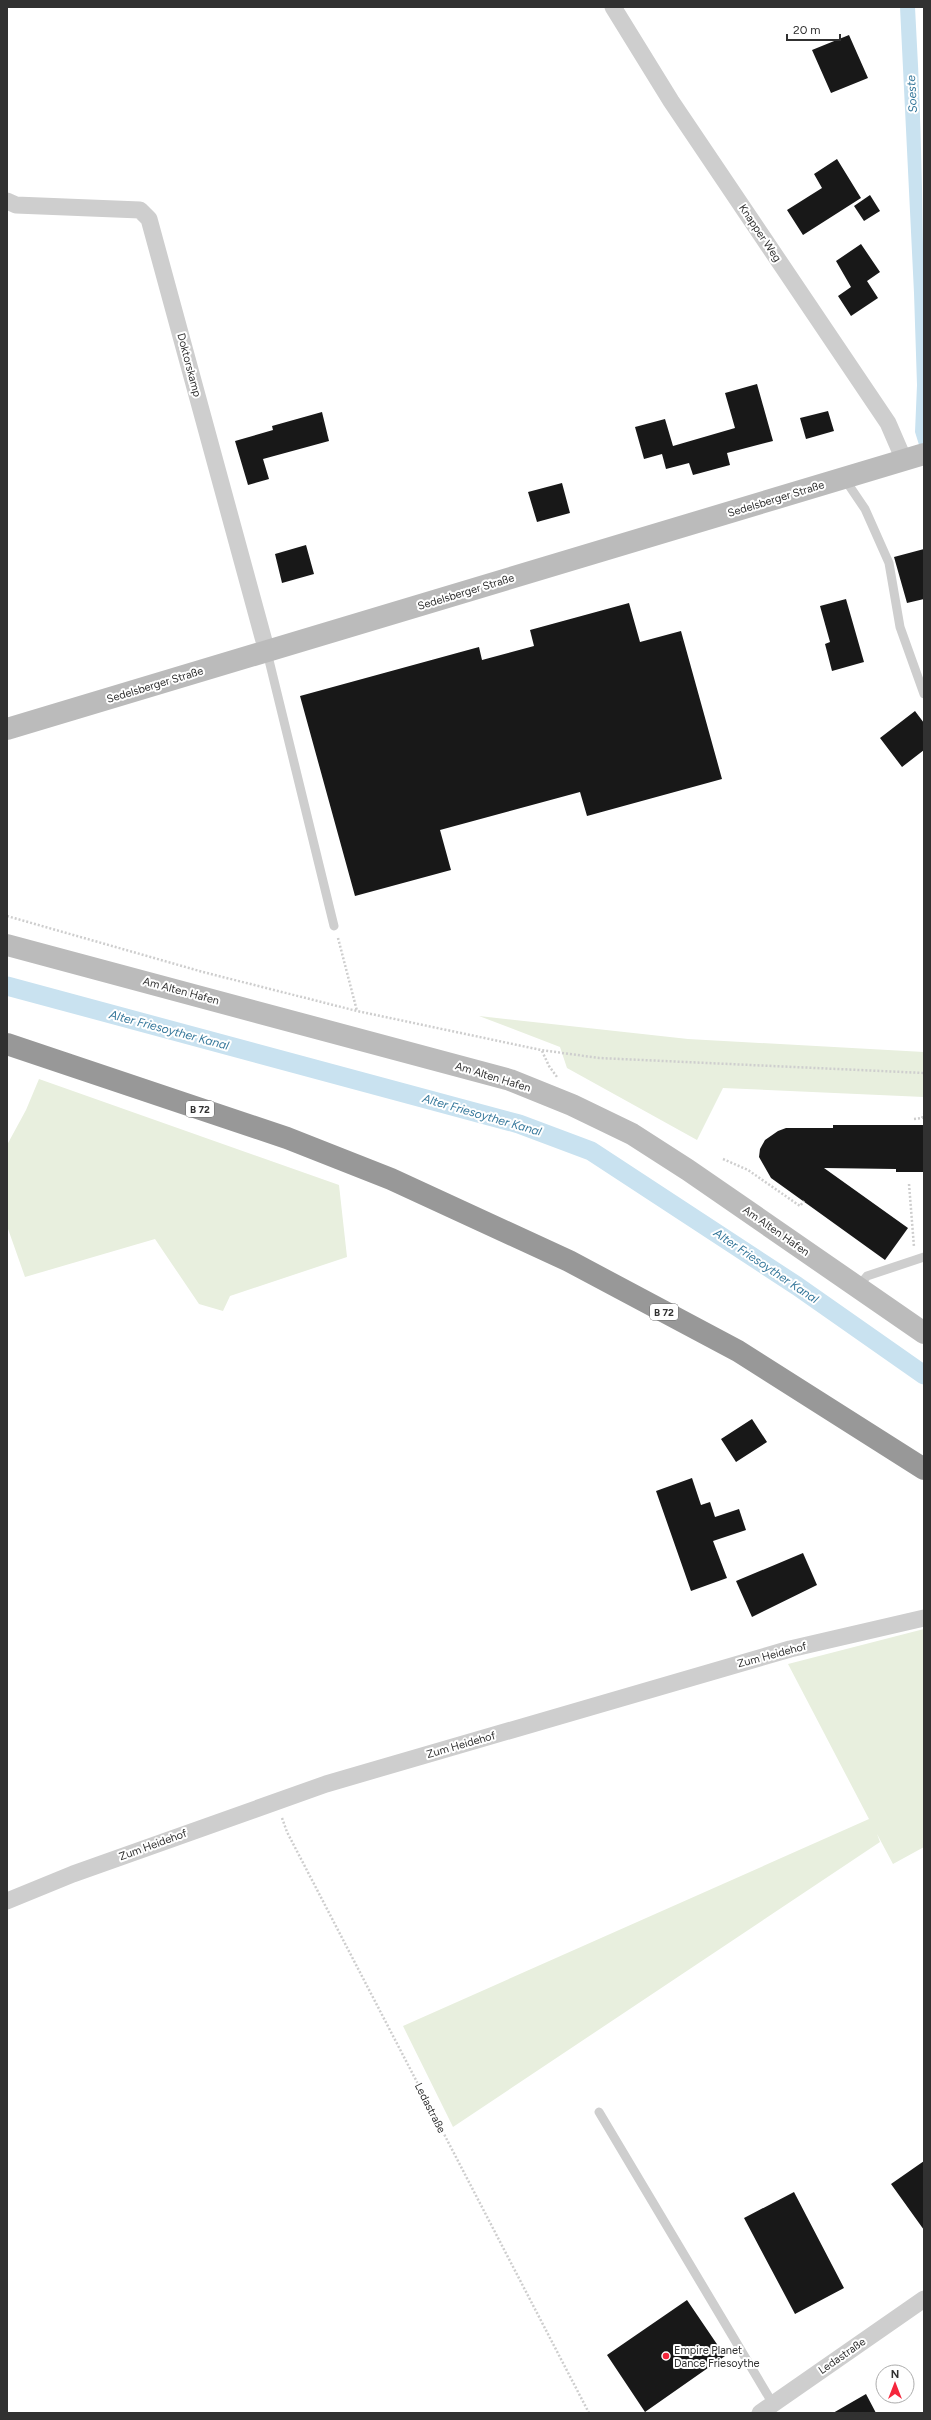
<svg xmlns="http://www.w3.org/2000/svg" width="931" height="2420" font-family="Figtree,sans-serif">
<style>
.green{fill:#e8efde}
.water{fill:#c9e2f0}
.lines{fill:none;stroke-linecap:round;stroke-linejoin:round}
.canal{stroke:#c9e2f0;stroke-width:19}
.building{fill:#181818}
.path{stroke:#cecece;stroke-width:2.5;stroke-dasharray:2 2;stroke-linecap:butt}
.lane{stroke:#cecece;stroke-width:9}
.street{stroke:#cecece;stroke-width:17}
.secondary{stroke:#bbb;stroke-width:22}
.highway{stroke:#989898;stroke-width:22}
.poi-dot{fill:#f5263c;stroke:#fff;stroke-width:1.5}
.labels{text-anchor:middle;dominant-baseline:central;stroke-width:4;stroke-linejoin:round;paint-order:stroke}
.shield{fill:#fff;stroke:#6f6f6f;stroke-width:1}
.shield-label{font-size:10px;font-weight:bold;fill:#313131}
.street-label{font-size:11px;fill:#313131;stroke:#fff}
.poi-label{font-size:11px;fill:#313131;stroke:#fff;text-anchor:start}
.water-label{font-size:12px;font-style:italic;fill:#36789b;stroke:#fff}
</style>
<rect width="100%" height="100%" fill="#fff"/>
<!-- green -->
<path class="green" d="M479,1016L688,1039L924,1052V1097L723,1088L697,1140L567,1068L560,1047Z
M39,1079L339,1185L347,1257L230,1296L223,1311L199,1304L155,1239L25,1277L7,1226V1145L26,1110Z
M924,1629V1847L893,1864L877,1834L880,1842L453,2127L403,2026L869,1819L788,1664Z"/>
<!-- water -->
<path class="water" d="M900,7H915C924,158 924,310 924,461L915,432L917,385L914,293Z"/>
<g class="lines">
<!-- canal -->
<path class="canal" d="M7,986L519,1124L591,1151L797,1286L924,1375"/>
</g>
<!-- building -->
<path class="building" d="M849,35L868,78L831,93L812,50Z
M837,159L861,198L803,235L787,210L822,188L814,174Z
M870,195L880,211L864,221L854,206Z
M861,244L880,272L867,281L878,298L851,316L838,296L851,287L836,261Z
M757,384L773,441L727,453L730,465L693,475L689,463L666,469L662,454L644,459L635,427L665,419L673,446L735,428L725,393Z
M828,411L834,431L806,439L800,418Z
M322,412L329,441L263,459L269,479L248,485L235,441L273,430L272,426Z
M562,483L570,513L537,522L528,492Z
M306,545L314,574L282,583L275,554Z
M924,549V599L907,603L894,557Z
M846,599L864,662L832,671L825,644L830,642L820,606Z
M629,603L640,642L681,631L722,779L587,816L580,792L440,830L451,870L355,896L300,696L479,647L482,660L534,646L530,630Z
M915,711L924,723V750L902,767L880,738Z
M833,1125H924V1172H896V1169L824,1168L908,1228L885,1260L771,1178L759,1157L760,1149L765,1140L778,1131L786,1128H833Z
M752,1419L767,1442L736,1462L721,1439Z
M692,1478L701,1505L710,1502L715,1517L739,1509L746,1530L713,1541L727,1578L691,1591L656,1491Z
M803,1553L817,1585L752,1617L736,1581Z
M924,2161V2230L891,2184Z
M794,2192L844,2288L795,2314L744,2218Z
M687,2300L725,2356L645,2412L607,2355Z
M866,2394L876,2413H833Z"/>
<g class="lines">
<!-- path -->
<path class="path" d="M7,916L203,972L357,1011L541,1050L599,1058L924,1073
M338,938L357,1011
M542,1051L549,1066L557,1077
M914,1119L922,1118L924,1114
M723,1159L748,1170L800,1206L804,1201
M909,1184L914,1247
M282,1818L287,1832L589,2413"/>
<!-- lane -->
<path class="lane" d="M844,478L865,509L889,563L900,627L924,694
M267,652L334,926
M858,1287L867,1276L924,1257
M599,2112L773,2404"/>
<!-- street -->
<path class="street" d="M613,7L671,101L888,423L904,460
M7,201L16,205L140,210L149,219L267,652
M7,1901L73,1874L326,1784L790,1649L924,1618
M760,2413L924,2299"/>
<!-- secondary -->
<path class="secondary" d="M7,729L924,454
M7,945L510,1080L572,1105L632,1134L688,1170L924,1333"/>
<!-- highway -->
<path class="highway" d="M7,1044L287,1138L391,1179L569,1261L738,1351L924,1469"/>
</g>
<!-- markers -->
<circle class="poi-dot" cx="666" cy="2356" r="4"/>
<g class="labels">
<!-- shield labels -->
<g class="shield">
<rect x="186" y="1101" width="28" height="16" rx="3"/>
<rect x="650" y="1304" width="28" height="16" rx="3"/>
</g>
<g class="shield-label">
<text x="200" y="1109">B 72</text>
<text x="664" y="1312">B 72</text>
</g>
<!-- street labels -->
<g class="street-label">
<text transform="translate(760 233) rotate(56)">Knapper Weg</text>
<text transform="translate(189 365) rotate(75)">Doktorskamp</text>
<text transform="translate(776 499) rotate(-17)">Sedelsberger Straße</text>
<text transform="translate(466 592) rotate(-17)">Sedelsberger Straße</text>
<text transform="translate(155 685) rotate(-17)">Sedelsberger Straße</text>
<text transform="translate(181 991) rotate(15)">Am Alten Hafen</text>
<text transform="translate(493 1077) rotate(17)">Am Alten Hafen</text>
<text transform="translate(776 1231) rotate(35)">Am Alten Hafen</text>
<text transform="translate(772 1655) rotate(-15)">Zum Heidehof</text>
<text transform="translate(461 1745) rotate(-16)">Zum Heidehof</text>
<text transform="translate(153 1845) rotate(-20)">Zum Heidehof</text>
<text transform="translate(430 2108) rotate(63)">Ledastraße</text>
<text transform="translate(842 2356) rotate(-35)">Ledastraße</text>
</g>
<!-- poi labels -->
<g class="poi-label">
<text x="674" y="2350">Empire Planet<tspan x="674" dy="13">Dance Friesoythe</tspan></text>
</g>
<!-- water labels -->
<g class="water-label">
<text transform="translate(912 94) rotate(-93)">Soeste</text>
<text transform="translate(169 1030) rotate(15)">Alter Friesoyther Kanal</text>
<text transform="translate(482 1115) rotate(16)">Alter Friesoyther Kanal</text>
<text transform="translate(766 1266) rotate(34)">Alter Friesoyther Kanal</text>
</g>
</g>
<!-- border -->
<rect width="931" height="2420" fill="none" stroke="#313131" stroke-width="16"/>
<!-- north arrow -->
<g transform="translate(895 2384)"><circle r="19" fill="#ffffff" stroke="#adadad"/>
<path d="M0-3L7 15L0 10L-7 15Z" fill="#f5263c"/>
<text y="-6" font-size="11" font-weight="bold" text-anchor="middle" fill="#313131">N</text>
</g>
<!-- scale -->
<path d="M787 34v6h53v-6" fill="none" stroke="#313131" stroke-width="2"/>
<text x="793" y="34" font-size="12" fill="#313131" stroke="#ffffff" stroke-width="3" paint-order="stroke">20 m</text>
</svg>
